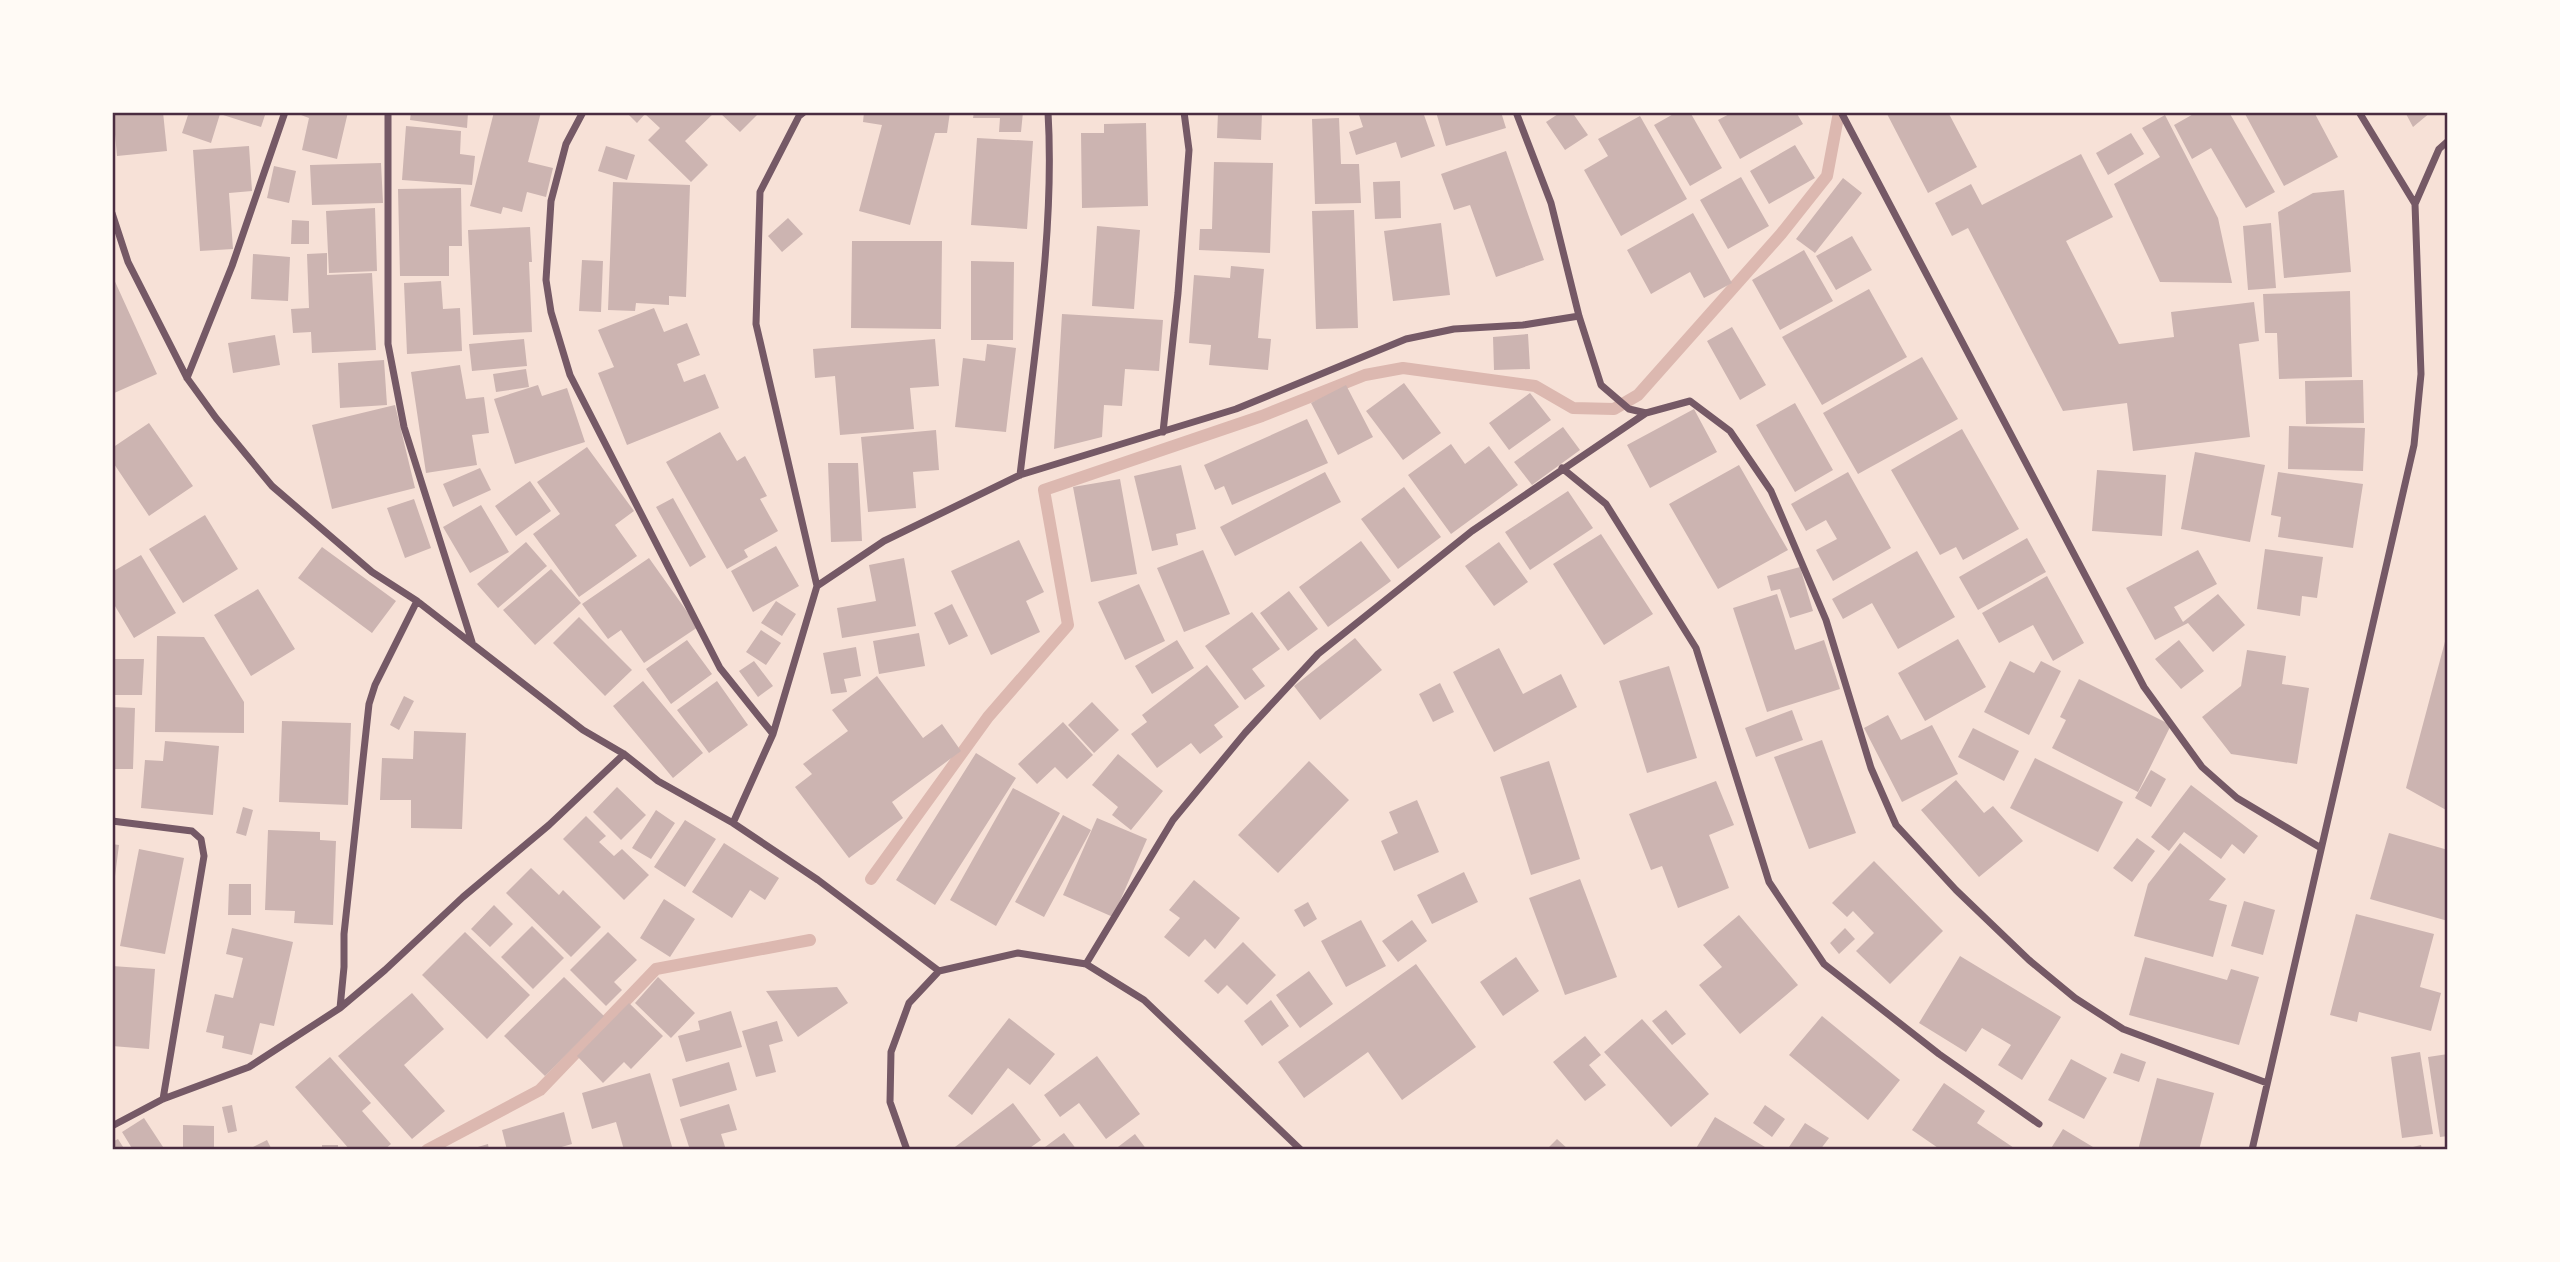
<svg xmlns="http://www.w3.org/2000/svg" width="2560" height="1262" font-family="Raleway,sans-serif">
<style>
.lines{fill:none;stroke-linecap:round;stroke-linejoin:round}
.stream{stroke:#dcb8b0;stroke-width:12}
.building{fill:#ccb4b1}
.minor{stroke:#755966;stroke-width:7}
.neatline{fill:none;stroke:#4a2c40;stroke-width:2.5}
</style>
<rect width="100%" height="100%" fill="#f7e1d7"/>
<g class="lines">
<!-- stream -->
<path class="stream" d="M871,879L988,717L1068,625L1044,490L1262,416L1365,375L1403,368L1535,386L1573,408L1614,409L1638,395L1781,234L1827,176L1839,112
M427,1150L540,1090L656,969L810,940"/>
</g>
<!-- building -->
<path class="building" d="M113,112H163L167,151L117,156Z
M189,112H266L261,127L220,114L211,143L182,133Z
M293,112H348L337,159L302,150L309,118Z
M411,112H468L467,128L410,120Z
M494,112H541L528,162L553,168L546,197L527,192L522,212L503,207L501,214L470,206Z
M626,112H715L685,141L708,165L691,182L648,140L660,128L645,114L637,123Z
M719,112H760L740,132Z
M864,112H950L947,133H935L910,225L859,211L882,125L863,122Z
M974,112H1023L1021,132H999L1000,118H973Z
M1218,112H1262L1261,140L1217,138Z
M1358,112H1423L1435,146L1401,158L1396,142L1356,155L1349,132L1363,127Z
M1436,112H1501L1506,128L1446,146Z
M1561,112H1572L1588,135L1565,150L1546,122Z
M1677,112H1690L1722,168L1690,186L1654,125Z
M1733,112H1796L1803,124L1740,159L1718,120Z
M1886,112H1948L1977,167L1928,193Z
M2197,112H2229L2275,192L2246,208L2211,148L2192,159L2174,125Z
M2244,112H2314L2338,157L2284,186Z
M2405,112H2431L2413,127Z
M2165,115L2218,218L2232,283L2160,282L2114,184L2160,157L2142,128Z
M1640,116L1687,199L1621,236L1584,170L1608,156L1598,139Z
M1339,118L1341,164H1359L1361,203L1315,204L1312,119Z
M1146,123L1148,206L1082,208L1081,133H1104V124Z
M406,126L461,131L460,154L475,156L472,185L402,180Z
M2131,133L2144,154L2108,175L2096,153Z
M977,138L1033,141L1027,229L971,225Z
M1795,145L1815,178L1769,204L1750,171Z
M249,146L252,191L229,193L233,249L200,251L193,150Z
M606,146L635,155L627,180L598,171Z
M1506,151L1544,260L1496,277L1470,205L1454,210L1441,174Z
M2081,154L2113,217L2066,241L2119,344L2174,337L2171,312L2254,302L2259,341L2239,344L2250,437L2133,451L2127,403L2063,411L1968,228L1952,236L1935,203L1971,184L1982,205Z
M1214,162L1273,163L1270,253L1199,250L1200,229H1212Z
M381,163L383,203L312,205L310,165Z
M274,166L296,171L289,203L267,198Z
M1741,177L1769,226L1728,249L1700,200Z
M1843,178L1862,193L1815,253L1796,239Z
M1400,181L1401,218L1375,219L1373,182Z
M613,182L690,185L686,297L669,296V305L636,303L635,311L608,310Z
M461,188L462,246H449V276H400L398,189Z
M2344,190L2351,272L2284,278L2278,212L2313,193Z
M375,208L377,271L329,273L326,211Z
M1354,210L1358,328L1316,329L1312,211Z
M1693,213L1732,283L1704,298L1690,272L1651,294L1627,250Z
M788,218L803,234L782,252L768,236Z
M292,220L309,221V244H291Z
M1441,223L1450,295L1393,301L1384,231Z
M2271,223L2276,288L2248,290L2243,226Z
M1097,226L1140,230L1134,309L1092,306Z
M530,227L532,262H529L532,332L473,335L468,230Z
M1852,236L1872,270L1836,290L1816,256Z
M852,241H942L941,329L851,328Z
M1804,250L1833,301L1780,330L1752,280Z
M327,253V275L372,273L376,350L312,353L311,332L293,333L291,309L309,308L307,254Z
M253,254L290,257L288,301L251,299Z
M582,260L603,261L601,312L579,311Z
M971,261L1014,262L1013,340H971Z
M1231,266L1264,269L1258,338L1271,339L1268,370L1209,365L1211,345L1189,343L1194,275L1230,278Z
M112,275L157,374L112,394Z
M441,281L443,309L460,308L462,351L407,354L404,283Z
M1869,289L1907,357L1822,405L1782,337Z
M2350,291L2352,377L2279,379L2277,333H2265L2263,294Z
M654,308L664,332L687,323L700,355L677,364L684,382L705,374L719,408L627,445L598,373L614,367L598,330Z
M1062,314L1163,320L1159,371L1125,369L1122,406L1104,405L1102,437L1054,449Z
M1732,327L1766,385L1740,400L1707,341Z
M1528,334L1530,369L1494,370L1493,337Z
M275,335L280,365L233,373L228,343Z
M524,339L527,366L472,371L469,344Z
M935,339L939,386L910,388L914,429L840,435L835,376L815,378L813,349Z
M987,344L1016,348L1006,432L955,427L963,358L985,361Z
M1922,357L1958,419L1858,474L1823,413Z
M384,360L387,405L340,408L338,363Z
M460,365L466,399L484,397L489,433L472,435L477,465L426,473L411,372Z
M526,369L529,387L496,392L493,374Z
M2363,380L2364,423L2306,424L2305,381Z
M1404,383L1441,433L1403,460L1366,411Z
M538,385L542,396L567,388L585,442L515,464L494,399Z
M1346,385L1373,437L1338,455L1311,403Z
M1530,393L1551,420L1509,450L1489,423Z
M1795,403L1833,470L1795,492L1756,425Z
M395,405L415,488L332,509L312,425Z
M1694,409L1717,452L1650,488L1627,445Z
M1307,419L1328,463L1232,505L1224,486L1215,490L1204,465Z
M149,423L193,486L149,516L112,461V448Z
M2289,426L2365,428L2363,471L2288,469Z
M1563,427L1580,450L1532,485L1514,462Z
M1962,429L2019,529L1963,560L1956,547L1940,555L1891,470Z
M936,430L939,470L913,472L916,508L868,512L861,437Z
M720,432L737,461L745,456L767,496L760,499L778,531L744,550L748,557L727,569L666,462Z
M1451,444L1465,464L1489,446L1518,485L1451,534L1408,475Z
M587,447L634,511L615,525L637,556L579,597L533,534L560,514L537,482Z
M2195,452L2265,465L2250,542L2181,529Z
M828,463H858L862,541L831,542Z
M1181,465L1196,529L1176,534L1178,545L1152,551L1134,476Z
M1739,465L1788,550L1718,589L1669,504Z
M480,468L491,490L453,507L443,484Z
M2097,470L2166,475L2162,536L2092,531Z
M1325,472L1341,502L1235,556L1220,527Z
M1848,472L1891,548L1833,581L1816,550L1837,539L1826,520L1806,531L1791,504Z
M2278,472L2363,484L2353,548L2278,537L2281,517L2271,515Z
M1120,479L1137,574L1091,582L1073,487Z
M530,481L551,511L516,536L495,506Z
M1404,487L1441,537L1398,569L1361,519Z
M1568,491L1593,528L1530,570L1505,532Z
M673,498L706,557L690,567L656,507Z
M414,499L431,548L405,558L387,508Z
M481,505L509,552L470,573L443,527Z
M205,515L238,569L183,603L149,549Z
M1601,534L1653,614L1604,645L1553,564Z
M2027,538L2046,572L1978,610L1959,577Z
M1019,540L1044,592L1026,601L1040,632L991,655L951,571Z
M1361,541L1391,581L1328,627L1299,587Z
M526,542L547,566L498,608L477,584Z
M1499,542L1528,582L1494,606L1465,566Z
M776,546L799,586L753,612L731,571Z
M322,547L396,601L372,633L298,578Z
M2265,549L2323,557L2317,598L2302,596L2300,616L2257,609Z
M1203,550L1230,614L1184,632L1157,568Z
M2198,550L2217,584L2174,607L2183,622L2218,594L2245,625L2213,652L2188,623L2155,640L2126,588Z
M1917,551L1955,617L1898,649L1872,603L1843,619L1832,599Z
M141,555L176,613L134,638L112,601V572Z
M649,558L698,627L644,663L621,630L608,639L582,604Z
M904,558L916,626L842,638L837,608L876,601L869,565Z
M1800,567L1813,611L1790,618L1780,589L1771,591L1767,576Z
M551,569L581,603L535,645L503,610Z
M2047,576L2084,643L2053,661L2033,625L1999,643L1982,613Z
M1139,584L1165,641L1125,660L1098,602Z
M258,589L295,649L251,676L214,615Z
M1289,591L1318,629L1288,651L1260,613Z
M1777,594L1795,650L1824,640L1840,689L1767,712L1733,608Z
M776,601L796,614L782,636L761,623Z
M952,604L968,636L949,645L934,613Z
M1252,612L1280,649L1252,669L1265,686L1245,700L1205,646Z
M579,617L632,670L605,696L553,643Z
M761,630L781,643L766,665L746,652Z
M919,633L925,666L879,674L873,641Z
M2447,634H2448V811L2406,788Z
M157,636L204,637L244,702V733L155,732Z
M1355,638L1382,670L1320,720L1294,686Z
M1958,639L1986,687L1925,721L1898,673Z
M687,640L712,674L671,704L646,669Z
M1177,640L1194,668L1152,694L1135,666Z
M2179,640L2204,671L2181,689L2155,659Z
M856,647L861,676L844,679L847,692L831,694L823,653Z
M1499,648L1523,694L1561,674L1577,707L1494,752L1453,672Z
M2247,650L2286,656L2282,684L2309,688L2297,764L2231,754L2202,717L2241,686Z
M112,659H144L142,695H112Z
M754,661L773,686L758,697L739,671Z
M2010,661L2034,673L2041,661L2061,671L2029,735L1984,712Z
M1207,665L1239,707L1214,725L1223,737L1200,754L1191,743L1157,768L1131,734L1147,722L1142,715Z
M1669,666L1697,758L1647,773L1619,681Z
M877,676L923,738L942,724L961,751L892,802L903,818L849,858L795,787L812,774L803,764L848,731L832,710Z
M2079,679L2171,725L2138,792L2052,748L2066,720L2060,717Z
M643,681L703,753L673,778L613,706Z
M717,681L748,725L709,753L677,710Z
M1440,683L1454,712L1433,722L1419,694Z
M404,696L414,701L399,730L390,725Z
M1092,702L1119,730L1094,753L1068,725Z
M112,707L135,708L133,769H112Z
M1792,710L1803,740L1756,757L1745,728Z
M1888,715L1901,740L1932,725L1958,774L1902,802L1864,728Z
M282,721L351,723L348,805L279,802Z
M1063,722L1093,755L1067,779L1055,767L1037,784L1018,764Z
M1973,728L2019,751L2004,781L1958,757Z
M414,731L466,733L462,829L411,828V800H380L382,758L413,759Z
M1822,740L1856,833L1809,849L1774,757Z
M165,741L219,746L213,815L141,808L145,760L163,761Z
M976,753L1016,778L935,905L896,880Z
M1118,754L1163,791L1131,830L1112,815L1118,807L1092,785Z
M2035,758L2123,802L2098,852L2010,808Z
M1309,761L1349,800L1278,873L1238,835Z
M1549,761L1580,859L1531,875L1500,777Z
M2151,770L2166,779L2151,807L2135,798Z
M1956,780L1984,813L1993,806L2023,841L1979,877L1921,810Z
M1716,781L1734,825L1709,835L1729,888L1678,908L1662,866L1651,870L1629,814Z
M2191,785L2258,836L2244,854L2232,844L2221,859L2184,832L2169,851L2151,837Z
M617,787L646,815L621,840L593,812Z
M1013,788L1060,813L996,926L950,900Z
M1417,800L1439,852L1394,871L1381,841L1398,833L1389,812Z
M243,807L253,810L246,836L236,833Z
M656,810L675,823L651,859L632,848Z
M1063,815L1091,830L1044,917L1015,902Z
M586,816L606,836L599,842L614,856L622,849L649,875L624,900L563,839Z
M1097,818L1147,839L1113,917L1063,895Z
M685,820L716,839L685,887L654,867Z
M268,830L320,832V840L336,841L333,925L294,923L295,911L265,910Z
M2389,833L2448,850V921L2370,899Z
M2137,838L2155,851L2132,882L2113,868Z
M724,843L779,878L765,900L750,890L732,918L692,892Z
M2180,843L2226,879L2209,900L2227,905L2213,957L2134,936L2148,884Z
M112,844L119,845L114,884H112Z
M139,849L184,858L165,954L120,946Z
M1874,861L1943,931L1890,984L1856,951L1874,933L1853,911L1847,917L1832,903Z
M531,868L559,895L563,890L601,927L571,957L506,893Z
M1464,872L1478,902L1432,924L1417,895Z
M1580,879L1617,977L1565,995L1529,898Z
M1194,880L1240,918L1215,949L1205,939L1189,957L1164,937L1180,918L1169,910Z
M229,884H251V915H228Z
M664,899L695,919L670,957L640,938Z
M2244,901L2275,910L2263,955L2231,946Z
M1308,902L1317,919L1304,927L1294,910Z
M494,905L513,924L490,947L471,929Z
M2356,914L2434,934L2420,987L2441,993L2431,1031L2359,1012L2357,1022L2330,1015Z
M1739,915L1798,985L1740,1034L1699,985L1722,967L1703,945Z
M1361,920L1386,966L1346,987L1321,941Z
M1412,920L1427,941L1398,962L1382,941Z
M532,926L564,958L533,989L501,957Z
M232,928L293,942L274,1026L260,1023L252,1055L222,1048L224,1036L206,1032L215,994L233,998L243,958L226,954Z
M1845,928L1855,939L1839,954L1830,943Z
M465,932L530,995L487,1039L422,975Z
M608,932L637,960L614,982L622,990L606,1006L570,970Z
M1243,942L1276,975L1247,1005L1227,985L1218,994L1204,981Z
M1960,956L2061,1017L2022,1080L1998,1065L2011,1045L1982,1028L1966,1052L1919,1023Z
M1516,957L1539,991L1503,1016L1480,982Z
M2145,957L2227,980L2231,969L2259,977L2239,1045L2129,1015Z
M1416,964L1476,1047L1402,1100L1368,1052L1304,1098L1278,1062Z
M112,966L155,969L149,1049L112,1046Z
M1309,971L1333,1004L1300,1028L1276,995Z
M564,977L604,1016L545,1076L504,1036Z
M658,977L695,1013L671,1038L635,1003Z
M837,987L848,1003L798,1037L766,991Z
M412,993L444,1029L404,1065L445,1111L412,1139L338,1056Z
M1271,1000L1289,1026L1262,1046L1244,1021Z
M629,1003L663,1036L631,1069L624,1062L603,1083L577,1056Z
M1666,1010L1686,1034L1672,1045L1652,1021Z
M731,1011L742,1047L686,1062L678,1036L700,1030L698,1021Z
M1822,1016L1900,1080L1868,1120L1789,1055Z
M1009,1018L1055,1054L1030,1085L1008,1068L972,1115L948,1096Z
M1642,1019L1709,1094L1671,1127L1604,1052Z
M777,1021L783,1041L769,1045L776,1072L756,1077L742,1031Z
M1585,1036L1601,1055L1589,1065L1606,1085L1585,1101L1553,1062Z
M2420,1052L2433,1134L2402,1138L2391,1057Z
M2121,1053L2146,1062L2139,1082L2113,1073Z
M2448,1054V1136L2440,1137L2428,1057Z
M1097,1056L1140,1114L1106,1139L1079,1103L1060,1117L1044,1095Z
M330,1057L371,1103L362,1111L391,1144L384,1150H350L295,1087Z
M2071,1059L2107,1078L2084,1119L2048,1100Z
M729,1062L737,1090L680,1107L672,1079Z
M650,1073L673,1150H624L616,1122L592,1129L582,1093Z
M2157,1078L2214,1093L2199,1150H2138Z
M1944,1083L1985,1111L1977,1123L2017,1150H1941L1912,1130Z
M1013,1103L1041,1140L1027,1150H951Z
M729,1104L737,1130L721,1134L726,1150H690L680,1119Z
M232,1105L237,1131L228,1133L222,1107Z
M1765,1105L1785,1119L1772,1137L1753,1123Z
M564,1112L572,1144L551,1150H507L502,1130Z
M1715,1117L1770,1150H1695Z
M144,1118L165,1150H133L122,1132Z
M1805,1123L1829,1138L1820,1150H1794L1789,1147Z
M183,1125L214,1126V1150H183Z
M2063,1129L2098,1150H2050Z
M1064,1133L1077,1150H1041Z
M1135,1134L1147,1150H1114Z
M118,1139L125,1150H112V1142Z
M1557,1139L1569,1150H1546Z
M267,1140L272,1150H247Z
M488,1144L489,1150H471V1149Z
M322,1145H338V1150H322Z
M2421,1145L2422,1150H2406L2405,1149Z"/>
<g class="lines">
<!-- minor -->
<path class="minor" d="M388,112V344L404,427L472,642
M583,112L566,144L551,201L546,280L551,312L570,375L720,668L773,734L733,823
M804,112L799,116L760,192L756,324L817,586
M1516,112L1551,203L1579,316L1601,385L1629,409L1646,413L1690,401L1730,431L1771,491L1826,620L1871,768L1896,825L1956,890L2029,960L2075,998L2123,1029L2267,1083
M1841,112L2144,687L2202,767L2237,798L2321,848
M2359,112L2415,204
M112,213L128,262L187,378L216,418L272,486L372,572L417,601L583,730L624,754L658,781L733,823L818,880L939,971
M187,378L232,266L285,112
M1163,432L1178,293L1189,150L1184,112
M1562,468L1606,504L1696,648L1769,882L1824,964L1939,1054L2039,1124
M1020,475C1034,357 1055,230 1048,112
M773,734L817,586L884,541L1020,475L1236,409L1406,339L1454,329L1523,325L1579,316
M112,821L192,831L201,839L204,856L163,1099
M1086,964L1173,820L1245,733L1318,654L1472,531L1646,413
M340,1008L385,970L463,897L549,825L624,754
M112,1126L163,1099L249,1067L340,1008L344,967V934L369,704L375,685L417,601
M907,1150L890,1102L891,1052L909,1003L939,971L1018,953L1086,964L1144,1000L1301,1150
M2252,1150L2414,445L2421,374L2415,204L2439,149L2448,141"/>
</g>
<!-- border -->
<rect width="2560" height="1262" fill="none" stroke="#fffaf5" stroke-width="228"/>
<rect x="114" y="114" width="2332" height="1034" class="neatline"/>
</svg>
